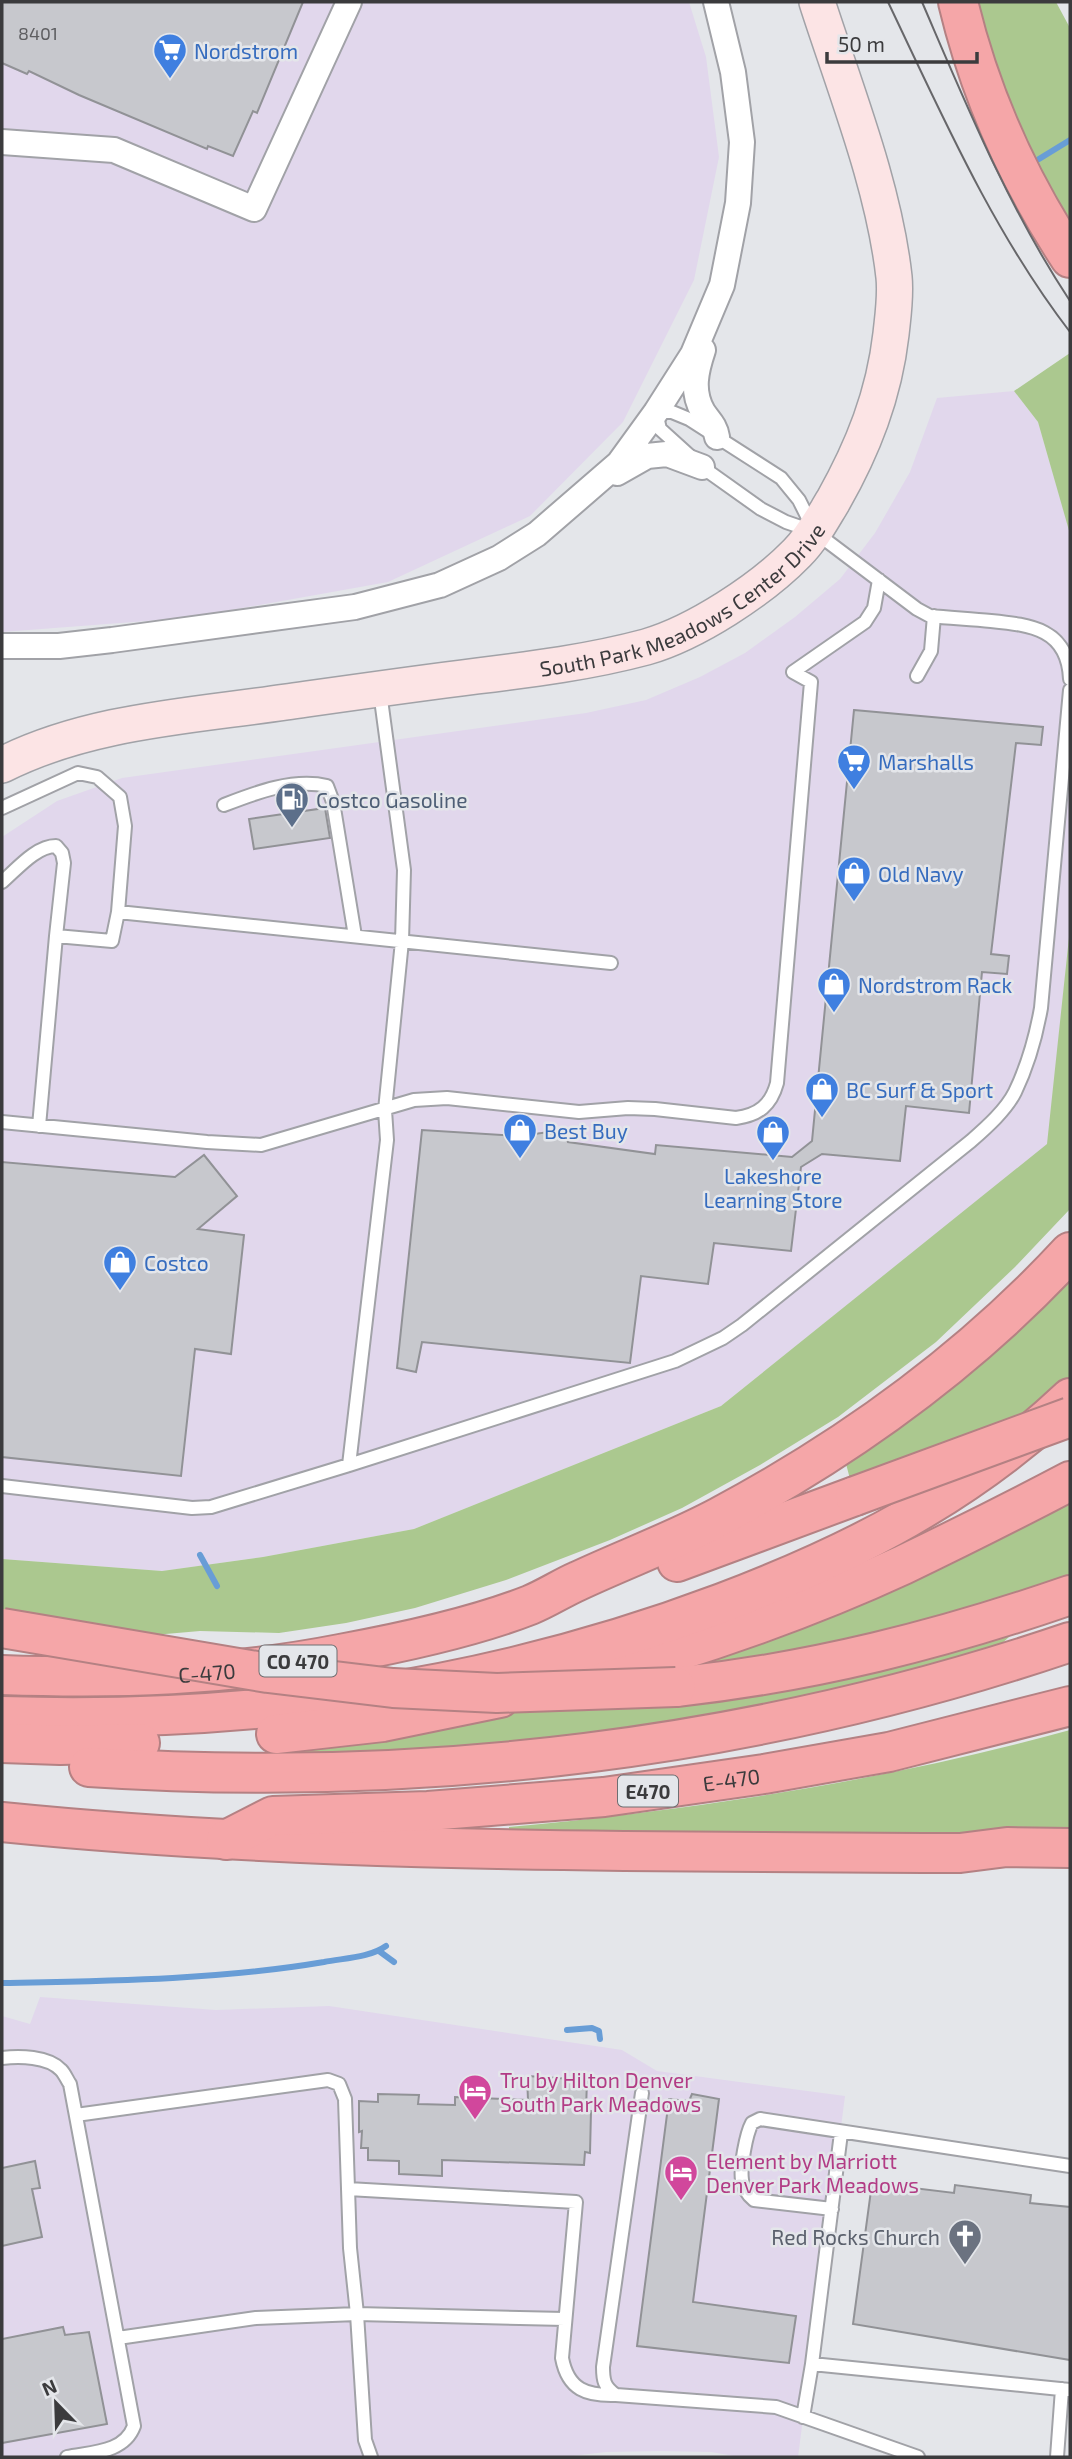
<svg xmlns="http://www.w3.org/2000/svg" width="1072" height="2459" font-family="'Exo 2',sans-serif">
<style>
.commercial{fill:#e1d7ec}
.green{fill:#abc88f}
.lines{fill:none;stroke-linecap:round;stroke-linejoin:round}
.stream{stroke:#689dd6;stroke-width:6}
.building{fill:#c7c8cd;stroke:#919296;stroke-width:2}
.lane-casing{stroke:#a1a2a7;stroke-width:16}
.street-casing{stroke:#a1a2a7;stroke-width:28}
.secondary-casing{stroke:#a1a2a7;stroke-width:38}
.highway-casing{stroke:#b48183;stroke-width:42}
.lane{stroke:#fff;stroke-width:12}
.street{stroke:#fff;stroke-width:24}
.secondary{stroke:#fce4e5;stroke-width:35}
.highway{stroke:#f5a6a8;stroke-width:38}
.tram{stroke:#67676a;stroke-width:2}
.highway-bridge-casing{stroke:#b48183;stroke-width:42;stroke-linecap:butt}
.highway-bridge{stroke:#f5a6a8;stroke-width:38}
.labels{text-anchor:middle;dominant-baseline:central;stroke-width:5;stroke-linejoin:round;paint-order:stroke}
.number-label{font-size:18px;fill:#5e5e61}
.shield{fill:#e4e6ea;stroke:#6e6e71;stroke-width:2}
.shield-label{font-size:19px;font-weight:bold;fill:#3b3b3d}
.shop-label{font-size:21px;fill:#366cbe;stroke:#e4e6ea;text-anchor:start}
.street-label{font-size:21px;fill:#3b3b3d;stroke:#e4e6ea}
.service-label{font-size:21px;fill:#4e5e75;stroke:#e4e6ea;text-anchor:start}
.hotel-label{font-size:21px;fill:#b23c85;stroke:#e4e6ea;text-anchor:start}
.worship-label{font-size:21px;fill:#5b616d;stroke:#e4e6ea;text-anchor:end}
</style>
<rect width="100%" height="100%" fill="#e4e6ea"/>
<!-- commercial -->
<path class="commercial" d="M2,2H689L706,57L719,157L694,280L623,422L530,516L388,582L186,618L2,632Z
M1014,391L1038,422L1070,533V928L1048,1144L721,1406L414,1529L263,1557L162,1571L2,1559V837L57,801L122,778L586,713L646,700L700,677L745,653L795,617L840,579L875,533L910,472L937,398Z
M40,1997L216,2010L329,2006L622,2050L657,2071L845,2096L798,2457H740L711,2452L660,2451L606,2452L563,2457H2V2016L30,2024Z"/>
<!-- green -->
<path class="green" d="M975,2H1056L1070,28V238C1029,164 998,83 975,2Z
M1070,353V534L1038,422L1014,391Z
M1070,928V1209L1015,1267L936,1342L838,1417L760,1465L682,1508L610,1540L506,1580L415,1608L346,1623L279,1633L200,1631L131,1637L2,1614V1559L162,1571L263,1557L414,1529L721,1406L1047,1144Z
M1070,1273V1379L1014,1428L850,1479L845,1460Z
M1070,1493V1581L952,1620L675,1674Z
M1008,1629L1010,1636L997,1648L804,1699L561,1741L265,1758L266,1748Z
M1070,1730V1833L509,1831V1827C699,1809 886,1781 1070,1730Z"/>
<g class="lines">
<!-- stream -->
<path class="stream" d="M1039,159L1070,140
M200,1555L217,1586
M379,1951L394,1962
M2,1983C109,1981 218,1980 324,1962C344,1958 369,1958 386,1946
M567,2030L592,2028L599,2031L600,2039"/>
</g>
<!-- building -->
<path class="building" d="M2,2H303L257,113L253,111L233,156L208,146L207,149L79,95L29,71L27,74L2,63Z
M854,710L1043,727L1041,745L1016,743L991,954L1009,956L1007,974L982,972L969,1113L906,1106L900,1161L822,1154L801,1167L791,1251L714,1243L708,1284L641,1276L630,1363L422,1342L416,1372L397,1368L422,1130L519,1136L564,1130L568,1142L655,1154L656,1145L792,1157L812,1141Z
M325,808L330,838L254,849L249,819Z
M204,1155L237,1196L198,1229L244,1235L231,1354L195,1349L181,1476L2,1457V1162L175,1177Z
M527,2076L587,2080L586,2110L591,2111L590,2153L585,2152L584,2165L442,2160V2176L399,2174V2161L368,2160V2148H361L362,2131L359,2132V2101L378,2102V2094L419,2095L418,2104L455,2105V2097L528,2100Z
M692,2094L719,2099L693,2302L796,2316L789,2363L637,2346L669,2099L689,2101Z
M35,2161L40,2188L32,2189L42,2237L2,2246V2168Z
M872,2183L954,2193L955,2185L1031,2195L1030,2203L1070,2207V2360L853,2324Z
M63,2327L65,2335L89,2332L107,2424L2,2443V2339Z"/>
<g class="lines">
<!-- lane casing -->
<g class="lane-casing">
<path id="lane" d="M812,526L799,500L781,478L689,419L672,412H656L660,429L702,467L761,509L786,522L815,532L917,609L930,616C950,618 971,619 991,621C1031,625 1068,629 1070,679
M917,676L931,651L934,616
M224,805C255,793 293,778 327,786L333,802L355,936
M2,808L78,773L97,777L120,797L125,826L118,912L112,941L56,936L64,863L62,853L56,846C36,846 17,869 2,882
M118,912L611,963
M2,1122L207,1142L261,1145L414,1100L447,1098L579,1112L628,1108L655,1109L736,1118C759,1115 771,1105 777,1083L811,682L793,672L865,622L874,608L879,580
M39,1126L56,936
M349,1465L387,1140L385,1110L402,941L404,870L380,692
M2,1486L192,1508L211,1507L349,1465L675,1361L723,1338L742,1325L971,1141C987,1127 1006,1110 1015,1092C1028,1065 1036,1036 1041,1008L1070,690
M2,2058C19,2056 48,2056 61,2070C65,2074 67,2080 70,2084L134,2426C124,2453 92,2452 67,2457
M642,2093L603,2367C603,2380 604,2387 616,2395L776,2407L918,2457
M76,2115L328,2080L339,2084L345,2099L350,2248L357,2314L565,2319
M348,2189L576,2202L562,2358C568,2390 587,2396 616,2395
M832,2209L754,2200C748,2195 743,2188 742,2180C740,2167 746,2134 752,2123L760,2119L1070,2166
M118,2338L256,2318L357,2314L365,2440L371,2457
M812,2364L841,2133
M803,2417L812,2364L1070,2390
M1057,2457L1062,2389"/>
</g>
<!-- street casing -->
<g class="street-casing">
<path id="street" d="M2,142L114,150L254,209L349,2
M703,350C696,371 691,391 703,412C709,421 715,425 717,437
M617,473L647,456L667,454L702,467
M2,646H59L112,640L355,607L440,585L499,558L537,534L619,463L656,412L693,354L722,285L738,203L742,142L733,72L716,2"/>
</g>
<!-- secondary casing -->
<g class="secondary-casing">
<g id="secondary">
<path id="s1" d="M2,765C89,721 191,716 286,702C350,693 413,684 477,676C534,669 590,662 646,647C695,633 761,590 797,553C812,538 822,519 833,501C863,448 884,395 891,334C893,315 896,296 894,277C884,186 845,89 817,2"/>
</g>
</g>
<!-- highway casing -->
<g class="highway-casing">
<g id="highway">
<path d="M958,2C980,94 1018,179 1070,258"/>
<path d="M677,1562L855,1496"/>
<path id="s2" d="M2,1675C116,1679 228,1676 340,1654C400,1643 474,1627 530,1605C547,1598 562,1588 578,1581C625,1559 674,1541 719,1517C848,1448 971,1359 1070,1252"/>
<path d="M566,1684C681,1653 795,1615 903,1565C959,1538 1015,1510 1070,1481"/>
<path d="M676,1687C813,1672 940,1640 1070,1595"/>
<path d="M2,1716C251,1724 488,1691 722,1603C854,1553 967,1495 1070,1398"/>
<path d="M276,1734L383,1722L500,1698"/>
<path d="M2,1743L60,1745L140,1743"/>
<path d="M89,1767C421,1789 755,1749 1070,1642"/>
<path d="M2,1822C320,1854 640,1851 960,1853L1007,1847L1070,1848"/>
<path id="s3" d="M226,1840L273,1816L428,1811L604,1797L764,1774L889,1752L1070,1706"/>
</g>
</g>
<!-- lane -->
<use href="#lane" class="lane"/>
<!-- street -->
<use href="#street" class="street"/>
<!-- secondary -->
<use href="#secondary" class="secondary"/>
<!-- highway -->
<use href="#highway" class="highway"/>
<!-- tram -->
<path class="tram" d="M888,2C942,115 993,232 1070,332
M922,2C966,104 1008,207 1070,301"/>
<!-- highway-bridge casing -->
<g class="highway-bridge-casing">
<path id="highway-bridge" d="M855,1496L1070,1417
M2,1628L268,1673L393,1688L497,1693L676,1687"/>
</g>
<!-- highway-bridge -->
<use href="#highway-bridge" class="highway-bridge"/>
</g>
<!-- icons -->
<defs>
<g id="supermarket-pin" transform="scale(1.75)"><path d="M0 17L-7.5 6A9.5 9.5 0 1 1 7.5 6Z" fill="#3f7fe0" stroke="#e4e6ea"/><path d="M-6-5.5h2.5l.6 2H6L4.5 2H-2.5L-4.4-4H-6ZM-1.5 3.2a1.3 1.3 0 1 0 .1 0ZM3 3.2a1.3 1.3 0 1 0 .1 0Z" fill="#fff"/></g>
<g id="fuel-pin" transform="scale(1.75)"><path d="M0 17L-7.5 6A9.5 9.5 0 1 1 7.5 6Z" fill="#5c6f8a" stroke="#e4e6ea"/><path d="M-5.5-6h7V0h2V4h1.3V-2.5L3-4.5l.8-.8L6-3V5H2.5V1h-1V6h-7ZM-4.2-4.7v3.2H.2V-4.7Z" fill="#fff"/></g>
<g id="shop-pin" transform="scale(1.75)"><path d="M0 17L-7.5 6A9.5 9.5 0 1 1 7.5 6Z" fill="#3f7fe0" stroke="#e4e6ea"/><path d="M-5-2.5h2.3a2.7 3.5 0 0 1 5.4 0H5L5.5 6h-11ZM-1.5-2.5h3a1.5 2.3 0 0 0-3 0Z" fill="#fff"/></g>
<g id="hotel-pin" transform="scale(1.75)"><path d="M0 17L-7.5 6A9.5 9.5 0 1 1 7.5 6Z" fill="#d1479c" stroke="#e4e6ea"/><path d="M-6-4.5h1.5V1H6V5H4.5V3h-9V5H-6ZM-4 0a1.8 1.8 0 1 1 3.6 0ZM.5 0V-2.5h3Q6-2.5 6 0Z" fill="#fff"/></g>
<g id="church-pin" transform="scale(1.75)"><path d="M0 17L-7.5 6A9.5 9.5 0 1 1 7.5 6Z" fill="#6b7280" stroke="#e4e6ea"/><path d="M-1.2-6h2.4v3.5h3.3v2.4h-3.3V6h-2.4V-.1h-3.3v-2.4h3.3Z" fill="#fff"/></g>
</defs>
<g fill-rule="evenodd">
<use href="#supermarket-pin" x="170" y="50"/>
<use href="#supermarket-pin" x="854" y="761"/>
<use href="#fuel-pin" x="292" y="799"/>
<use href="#shop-pin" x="854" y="873"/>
<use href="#shop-pin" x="834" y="984"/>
<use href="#shop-pin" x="822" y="1089"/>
<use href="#shop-pin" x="520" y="1130"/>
<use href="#shop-pin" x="773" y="1132"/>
<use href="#shop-pin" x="120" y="1262"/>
<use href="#hotel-pin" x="475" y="2091"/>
<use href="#hotel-pin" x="681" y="2172"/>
<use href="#church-pin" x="965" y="2236"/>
</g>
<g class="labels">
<!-- number labels -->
<g class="number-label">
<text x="38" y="33">8401</text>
</g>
<!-- shield labels -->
<g class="shield">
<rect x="259.5" y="1645.5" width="77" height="31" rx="5"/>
<rect x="618" y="1775.5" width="60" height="31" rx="5"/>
</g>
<g class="shield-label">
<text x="298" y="1661">CO 470</text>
<text x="648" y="1791">E470</text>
</g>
<!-- shop labels -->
<g class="shop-label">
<text x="194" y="50">Nordstrom</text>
<text x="878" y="761">Marshalls</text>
<text x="878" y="873">Old Navy</text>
<text x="858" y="984">Nordstrom Rack</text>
<text x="846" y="1089">BC Surf &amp; Sport</text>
<text x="544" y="1130">Best Buy</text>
<text x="773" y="1175" text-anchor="middle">Lakeshore<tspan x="773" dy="24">Learning Store</tspan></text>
<text x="144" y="1262">Costco</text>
</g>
<!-- street labels -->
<g class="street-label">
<text stroke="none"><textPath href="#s1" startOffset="710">South Park Meadows Center Drive</textPath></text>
<text stroke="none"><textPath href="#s2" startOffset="205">C-470</textPath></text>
<text stroke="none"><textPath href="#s3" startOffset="513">E-470</textPath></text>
</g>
<!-- service labels -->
<g class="service-label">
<text x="316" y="799">Costco Gasoline</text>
</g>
<!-- hotel labels -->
<g class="hotel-label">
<text x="500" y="2079">Tru by Hilton Denver<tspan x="500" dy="24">South Park Meadows</tspan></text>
<text x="706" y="2160">Element by Marriott<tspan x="706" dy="24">Denver Park Meadows</tspan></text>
</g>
<!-- worship labels -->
<g class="worship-label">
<text x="940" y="2236">Red Rocks Church</text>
</g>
</g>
<!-- border -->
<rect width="1072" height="2459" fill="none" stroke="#3b3b3d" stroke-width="7"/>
<!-- north arrow -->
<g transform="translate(56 2403) rotate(337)" stroke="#e4e6ea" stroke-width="5" paint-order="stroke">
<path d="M0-5L12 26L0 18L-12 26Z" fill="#3b3b3d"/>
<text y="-10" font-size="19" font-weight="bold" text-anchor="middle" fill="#3b3b3d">N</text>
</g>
<!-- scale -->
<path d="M827 52v10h150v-10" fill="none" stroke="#3b3b3d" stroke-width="3.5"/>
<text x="838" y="52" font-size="21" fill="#3b3b3d" stroke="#e4e6ea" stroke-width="5" paint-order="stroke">50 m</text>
</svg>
